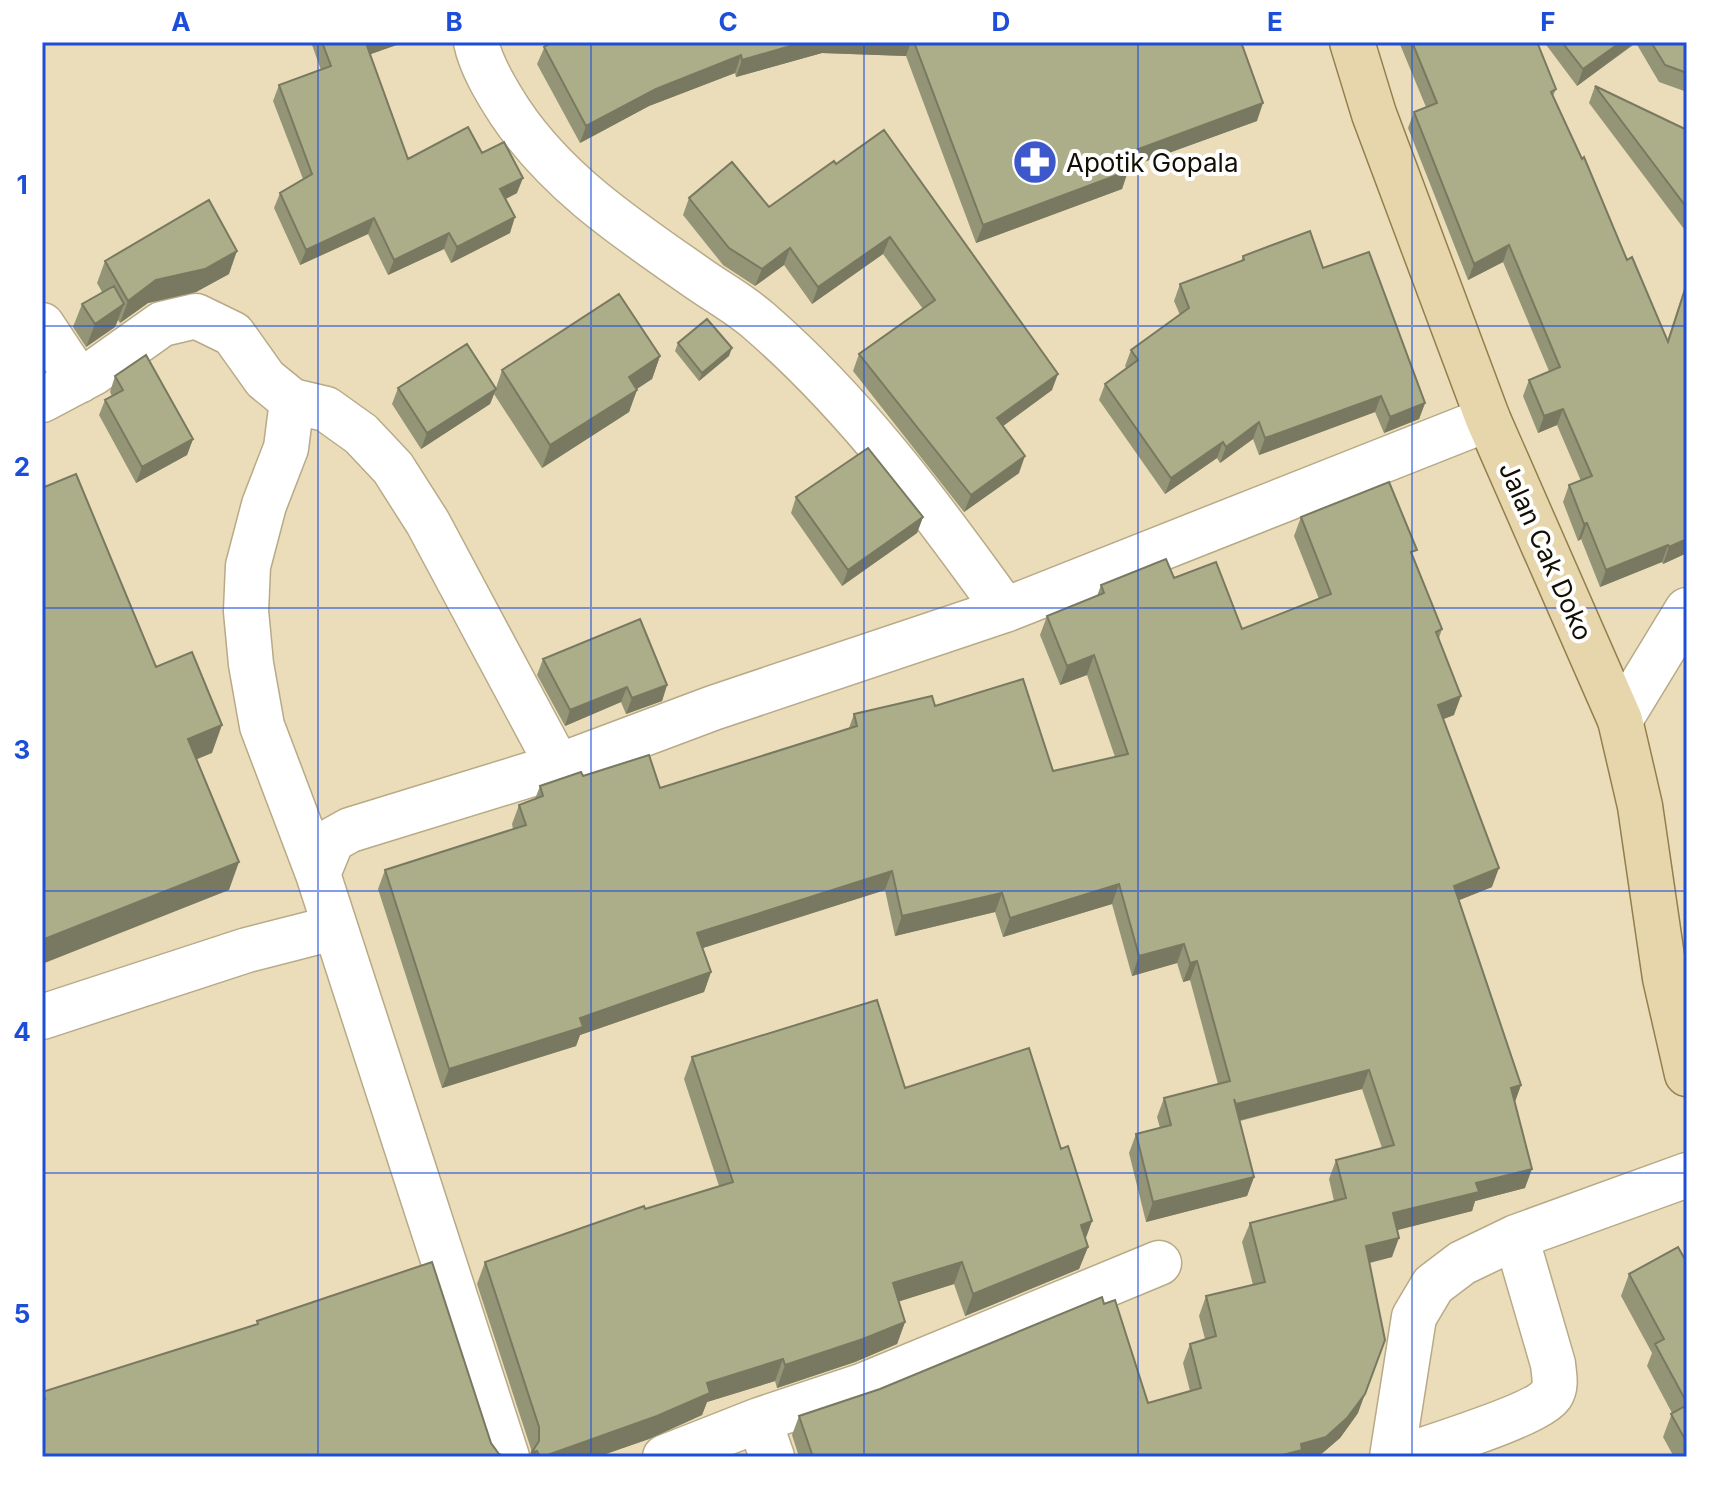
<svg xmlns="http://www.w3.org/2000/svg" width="1729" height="1499" font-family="Inter,sans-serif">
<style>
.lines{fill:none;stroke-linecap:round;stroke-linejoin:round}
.street-casing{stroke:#b8aa87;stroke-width:47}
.primary-casing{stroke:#937f4c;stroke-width:47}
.street{stroke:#fff;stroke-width:44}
.primary{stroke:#e7d6ac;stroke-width:44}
.wall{fill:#949576}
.shaded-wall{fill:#787960}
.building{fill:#acad89;stroke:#787960;stroke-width:2}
.grid{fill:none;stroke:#1d4ed8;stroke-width:2;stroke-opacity:0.55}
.labels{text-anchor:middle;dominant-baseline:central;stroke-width:8;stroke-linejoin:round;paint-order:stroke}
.poi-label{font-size:26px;fill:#140f03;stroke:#fff;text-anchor:start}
.street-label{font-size:26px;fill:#140f03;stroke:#fff}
.neatline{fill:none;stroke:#1d4ed8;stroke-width:3}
.grid-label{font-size:26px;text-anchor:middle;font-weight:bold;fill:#1d4ed8}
</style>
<rect width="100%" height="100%" fill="#ebddb9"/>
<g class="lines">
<!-- street casing -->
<g class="street-casing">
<path id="street" d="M476,42C481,66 497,92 510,112C558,184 629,230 699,279C719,293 741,305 759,321C855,404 931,507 1005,610
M42,325L79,381
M42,400L93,373L162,324L196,316L233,334L265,379L292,401L326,409L361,434L393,468L428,523L558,766
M292,401L286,448L264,505L248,566L246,611L251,664L262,726L318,874
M1620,720L1687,610
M42,1017L247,950L333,928
M759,1420L864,1385L1159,1263
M507,1457L318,874L332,840L350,830L558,766L713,708L1005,610L1488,419
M665,1457L759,1420L772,1457
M1392,1457L1414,1317L1433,1285L1462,1263L1516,1237L1687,1175
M1402,1457C1430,1447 1537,1415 1551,1395C1557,1386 1554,1375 1553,1364L1516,1237"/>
</g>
<!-- primary casing -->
<g class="primary-casing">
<path id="primary" d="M1352,42L1374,114L1488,419L1620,720L1640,806L1665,978L1687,1074"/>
</g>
<!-- street -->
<use href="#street" class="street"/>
<!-- primary -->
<use href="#primary" class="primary"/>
</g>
<!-- wall -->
<path class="wall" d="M311,42H405L370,54L408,159L482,153L517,193L506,199L510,233L451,263L444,249L388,275L368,234L300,265L274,208L280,193L303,179L273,101L279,85L321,70Z
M543,42H1241L1257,121L1127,168L1128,171L1122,189L976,243L906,56L822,53L736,77L735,73L649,106L580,143L537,64L545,46Z
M1399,42H1537L1556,89L1553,96L1627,260L1667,341L1687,281V553L1663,564L1662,562L1600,587L1581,539L1578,541L1563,502L1569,485L1581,481L1557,425L1538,433L1523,396L1529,380L1549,371L1503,262L1468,280L1408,128L1414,112L1426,107Z
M1544,42H1687V92L1659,82L1636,43L1577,86Z
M1595,86L1687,130V233L1589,103Z
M834,161L1052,390L1003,426L1019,473L964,512L853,371L859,354L923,309L883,254L812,304L784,265L755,286L723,265L683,215L689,198L769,207Z
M1243,256L1323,268L1425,403L1419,419L1384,433L1375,412L1259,455L1253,439L1220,463L1217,458L1165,494L1099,400L1105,384L1126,368L1125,366L1131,350L1180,315L1174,301L1180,284L1241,262Z
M105,261L229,274L196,292L148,303L120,323L118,320L115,327L86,347L73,327L82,304L102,292L97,283Z
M678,343L729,356L699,381L675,351Z
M660,356L652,379L637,389L629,412L542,468L494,394L490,404L421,449L392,404L398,388H496L502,370Z
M115,376L193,439L187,455L136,483L99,415L105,400L112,396L110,392Z
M796,497L923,517L917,533L842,586L791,513Z
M1301,517L1414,558L1442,629L1439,638L1454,715L1443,719L1492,887L1459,900L1521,1085L1515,1102L1525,1188L1475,1201L1472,1211L1397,1230L1392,1257L1370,1263L1358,1413L1340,1438L1319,1456L1315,1457H799L792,1435L799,1416L1148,1403L1190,1391L1183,1363L1190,1344L1205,1339L1199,1316L1206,1296L1253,1285L1242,1242L1250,1223L1334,1201L1329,1179L1336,1160L1382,1148L1362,1089L1240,1121L1254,1177L1247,1196L1146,1222L1129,1153L1136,1134L1160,1128L1157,1117L1164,1098L1218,1084L1190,980L1183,982L1177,963L1132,976L1112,904L1003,937L995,912L895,936L885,890L703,948L711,972L704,992L580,1035L576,1046L442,1088L378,889L385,870L513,829L512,824L519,805L535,799L540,786L583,776L660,788L849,728L854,714L935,706L1053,771L1115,757L1087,675L1060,685L1040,635L1047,616L1097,596L1101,585L1174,578L1242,629L1319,599L1294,536Z
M543,659L667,685L662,701L626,714L621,702L565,726L537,675Z
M692,1057L905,1088L1061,1149L1092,1221L1085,1240L1088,1247L1079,1269L965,1316L954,1284L899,1301L905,1322L897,1344L855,1362L777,1388L775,1381L707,1402L702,1415L649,1439L597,1457H531V1449L477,1284L485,1262L719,1186L684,1079Z
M1687,1263V1457H1674L1663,1437L1672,1413L1647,1366L1652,1353L1621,1296L1629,1274Z"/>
<!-- shaded-wall -->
<path class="shaded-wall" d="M368,42H405L360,58L366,43Z
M804,42H911L906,56L822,53L736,77L742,60Z
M1621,42H1636L1577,86L1583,69Z
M741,55L735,73L649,106L580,143L586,126L656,89Z
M1263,103L1257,121L1116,172L1122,155Z
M1128,171L1122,189L976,243L983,225Z
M523,178L517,193L495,204L500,189Z
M515,217L510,233L451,263L457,247Z
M374,218L368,234L300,265L306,250Z
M449,233L444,249L388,275L394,260Z
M890,237L883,254L812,304L818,287Z
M1509,245L1503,262L1468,280L1474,264Z
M790,248L784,265L755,286L762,269Z
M237,251L229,274L196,292L148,303L120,323L128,301L156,280Z
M124,304L115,327L86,347L95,324Z
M732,348L729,356L699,381L702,373Z
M660,356L652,379L621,399L629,377Z
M1058,374L1052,390L991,435L997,418Z
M496,389L490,404L421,449L427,433Z
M637,390L629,412L542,468L550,445Z
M1381,396L1375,412L1259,455L1265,438Z
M1425,403L1419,419L1384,433L1390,417Z
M1563,409L1557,425L1538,433L1544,416Z
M1259,422L1253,439L1220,463L1226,447Z
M193,439L187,455L136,483L142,467Z
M1223,442L1217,458L1165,494L1171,478Z
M1025,456L1019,473L964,512L971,495Z
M923,517L917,533L842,586L848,570Z
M1587,523L1581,539L1578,541L1584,524Z
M1687,539V553L1663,564L1669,547Z
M1668,545L1662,562L1600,587L1606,570Z
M1094,655L1087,675L1060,685L1067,666Z
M667,685L662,701L626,714L632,698Z
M627,687L621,702L565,726L570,710Z
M1461,696L1454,715L1431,724L1438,705Z
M222,725L212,753L178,767L188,739Z
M239,862L229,890L42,964V940Z
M1499,868L1492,887L1447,905L1454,886Z
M892,871L885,890L690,952L697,933Z
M1119,884L1112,904L1003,937L1010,918Z
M1002,893L995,912L895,936L902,916Z
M1184,944L1177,963L1132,976L1139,956Z
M1197,961L1190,980L1183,982L1190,963Z
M711,972L704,992L580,1035L576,1046L442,1088L449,1069L580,1018Z
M1369,1070L1362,1089L1229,1123L1236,1104Z
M1521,1085L1514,1104L1511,1088Z
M1532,1169L1525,1188L1475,1201L1472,1211L1386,1233L1393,1213L1476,1183Z
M1254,1177L1247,1196L1146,1222L1153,1202Z
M1092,1221L1084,1243L1081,1225Z
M1399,1238L1392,1257L1359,1265L1366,1246Z
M1088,1247L1079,1269L965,1316L973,1294Z
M962,1262L954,1284L885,1306L893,1283Z
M905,1322L897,1344L855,1362L777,1388L785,1365Z
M1385,1340L1358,1413L1340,1438L1319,1456L1275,1457L1301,1444Z
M783,1359L775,1381L707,1402L702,1415L649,1439L597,1457H542L707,1383Z
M537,1451L535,1457H531L532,1452Z"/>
<!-- building -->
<path class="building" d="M322,42H368L366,43L408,159L468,127L482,153L504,142L523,178L500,189L515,217L457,247L449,233L394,260L374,218L306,250L280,193L312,174L279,85L331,66Z
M553,42H804L742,60L741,55L656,89L586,126L544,47Z
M914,42H1241L1263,103L1122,155L1128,171L983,225Z
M1412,42H1537L1556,89L1551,92L1582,159L1584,157L1627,260L1632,257L1668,342L1687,283V539L1669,547L1668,545L1606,570L1587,523L1584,524L1569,485L1592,476L1563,409L1544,416L1529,380L1560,367L1509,245L1474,264L1414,112L1437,103Z
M1562,42H1621L1583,69Z
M1651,42H1687V73L1665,65Z
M1595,86L1687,130V208Z
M884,130L1058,374L997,418L1025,456L971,495L859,354L935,300L890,237L818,287L790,248L762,269L729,248L689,198L732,162L769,207L834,161L836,164Z
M209,200L237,251L205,269L156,280L128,301L105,261Z
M1310,231L1323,268L1369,252L1425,403L1390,417L1381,396L1265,438L1259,422L1226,447L1223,442L1171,478L1105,384L1138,360L1131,350L1189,308L1180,284L1244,260L1243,256Z
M114,286L124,304L95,324L82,304Z
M619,294L660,356L629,377L637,390L550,445L502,370Z
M707,319L732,348L702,373L678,343Z
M467,344L496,389L427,433L398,388Z
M146,355L193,439L142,467L105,400L123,390L115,376Z
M868,448L923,517L848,570L796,497Z
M76,474L156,667L192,652L222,725L188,739L239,862L42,940V488Z
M1389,482L1417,550L1411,552L1442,629L1436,632L1461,696L1438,705L1499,868L1454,886L1521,1085L1511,1088L1532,1169L1476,1183L1479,1192L1393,1213L1399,1238L1366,1246L1385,1340L1365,1394L1347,1418L1326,1437L1301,1444L1302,1450L1275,1457H813L799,1416L880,1389L1102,1297L1104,1304L1115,1300L1148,1403L1201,1388L1190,1344L1216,1336L1206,1296L1265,1282L1250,1223L1346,1198L1336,1160L1394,1145L1369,1070L1236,1104L1234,1099L1254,1177L1153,1202L1136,1134L1171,1125L1164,1098L1230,1081L1197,961L1190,963L1184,944L1139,956L1119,884L1010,918L1002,893L902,916L892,871L697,933L711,972L580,1018L583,1027L449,1069L385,870L526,825L519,805L543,796L540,786L581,772L583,776L649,755L660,788L857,726L854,714L932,696L935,706L1023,679L1053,771L1128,754L1094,655L1067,666L1047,616L1104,593L1101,585L1166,559L1174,578L1216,562L1242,629L1331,594L1301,517Z
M640,619L667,685L632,698L627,687L570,710L543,659Z
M877,1000L905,1088L1029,1048L1061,1149L1068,1146L1092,1221L1081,1225L1088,1247L973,1294L962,1262L893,1283L905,1322L863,1339L785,1365L783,1359L707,1383L710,1393L657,1416L542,1457H540L537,1451L532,1452L539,1441V1427L485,1262L644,1206L645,1209L733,1182L692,1057Z
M1678,1247L1687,1263V1403L1655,1344L1664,1339L1629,1274Z
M432,1262L491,1443L499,1454L506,1457H42V1400L45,1399L42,1392L258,1324L257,1321Z
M1687,1405V1443L1671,1414Z"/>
<!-- grid -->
<path class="grid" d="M318,42V1457M591,42V1457M864,42V1457M1138,42V1457M1412,42V1457M42,326H1687M42,608H1687M42,891H1687M42,1173H1687"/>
<!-- icons -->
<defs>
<g id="pharmacy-disc" transform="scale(2.3)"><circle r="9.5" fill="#3c58cb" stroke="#fff"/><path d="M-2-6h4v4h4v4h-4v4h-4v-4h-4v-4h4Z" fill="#fff"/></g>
</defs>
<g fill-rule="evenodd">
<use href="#pharmacy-disc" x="1035" y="162"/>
</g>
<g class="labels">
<!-- poi labels -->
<g class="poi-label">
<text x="1066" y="162">Apotik Gopala</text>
</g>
<!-- street labels -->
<g class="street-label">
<text transform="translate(1546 551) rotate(66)">Jalan Cak Doko</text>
</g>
</g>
<!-- border -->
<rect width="1729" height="1499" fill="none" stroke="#ffffff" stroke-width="88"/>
<rect x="44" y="44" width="1641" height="1411" class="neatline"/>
<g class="grid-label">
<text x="181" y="31">A</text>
<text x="454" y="31">B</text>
<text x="728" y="31">C</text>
<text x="1001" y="31">D</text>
<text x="1275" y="31">E</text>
<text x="1548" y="31">F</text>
<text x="22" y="194">1</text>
<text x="22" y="476">2</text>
<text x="22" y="759">3</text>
<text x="22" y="1041">4</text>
<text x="22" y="1323">5</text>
</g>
</svg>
